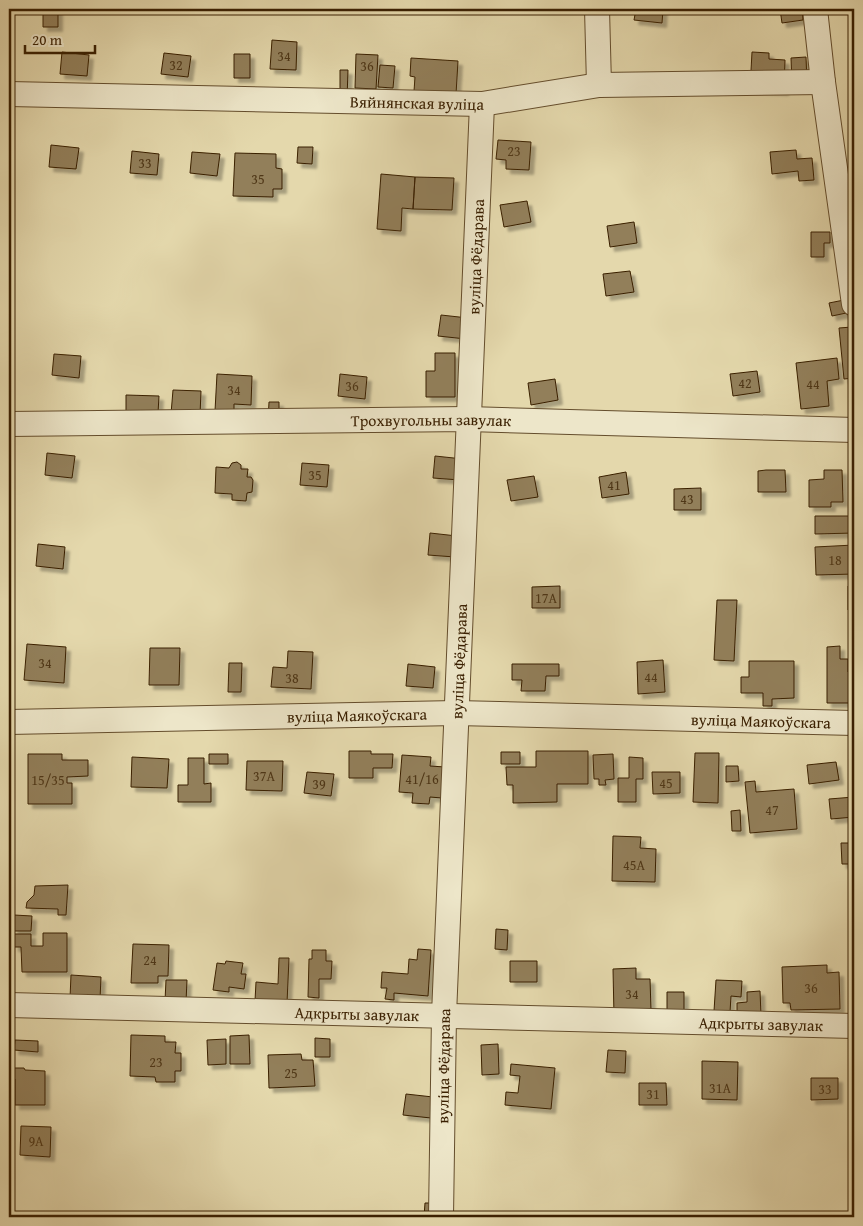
<svg xmlns="http://www.w3.org/2000/svg" width="863" height="1226" font-family="'Gentium Book Plus',serif">
<style>
.building{fill:#927f5a;stroke:#391f01;filter:url(#shadow)}
.lines{fill:none;stroke-linecap:round;stroke-linejoin:round}
.minor-casing{stroke:#644d2c;stroke-width:26}
.minor{stroke:#ede6c9;stroke-width:24}
.labels{text-anchor:middle;dominant-baseline:central;stroke-width:4.5;stroke-linejoin:round;paint-order:stroke}
.number-label{font-size:14px;fill:#4f3717}
.street-label{font-size:16px;fill:#391f01;stroke:#ede6c9}
</style>
<defs>
<filter id="shadow"><feDropShadow dx="4.5" dy="4.5" stdDeviation="1" flood-color="#0004"/></filter>
</defs>
<rect width="100%" height="100%" fill="#e4d8ac"/>
<filter id="stains"><feTurbulence type="fractalNoise" baseFrequency=".004" numOctaves="4"/><feColorMatrix values="0 0 0 0 .2 0 0 0 0 .09 0 0 0 0 .02 0 0 0 .5 -.17"/></filter>
<radialGradient id="worn" r=".72"><stop offset=".6" stop-color="#630" stop-opacity="0"/><stop offset="1" stop-color="#630" stop-opacity=".3"/></radialGradient>
<!-- building -->
<path class="building" d="M43,9H58V27H43Z
M636,9H663L662,23L634,20Z
M780,9H802L803,20L782,23Z
M272,40L297,42L296,70L270,69Z
M62,52L89,55L87,76L60,74Z
M752,52L769,53V59L785,60L784,91L750,89Z
M164,53L191,56L188,77L161,74Z
M234,54H250V78H234Z
M356,54L378,55L376,89L355,88Z
M806,57L807,84L792,85L791,58Z
M411,58L458,61L456,94L414,91L415,77L410,76Z
M380,65L395,66L393,88L378,87Z
M340,70H348L347,99H340Z
M498,140L531,142L529,170L506,169V160L496,159Z
M51,145L79,148L76,169L49,167Z
M298,147H313L312,164L297,163Z
M796,150L797,159L812,158L814,180L799,181L798,171L772,174L770,152Z
M132,151L159,154L157,175L130,173Z
M192,152L220,154L217,176L190,173Z
M235,153L276,154V168L282,169V189H273V197L233,196Z
M381,174L415,177L413,209L402,208L401,231L377,229Z
M415,177L454,178L452,210L413,209Z
M527,201L531,222L504,227L500,205Z
M634,222L637,243L610,247L607,226Z
M811,232H830V243H824V257H811Z
M630,271L634,292L606,296L603,274Z
M849,299L851,312L832,316L829,303Z
M441,315L468,318L466,339L438,336Z
M852,327L854,378L844,379L839,328Z
M435,353H455V397H426V371H435Z
M54,354L81,356L79,378L52,375Z
M837,358L839,379L827,381L829,406L801,409L796,363Z
M757,371L760,392L733,396L730,374Z
M217,374L252,376L251,405L234,404V412L215,411Z
M340,374L367,377L365,399L338,396Z
M555,379L558,400L531,405L528,383Z
M173,390L201,391L200,415L171,414Z
M126,395L159,396L158,413L126,412Z
M269,402H279V421H268Z
M47,453L75,456L72,478L45,475Z
M435,456L463,459L460,480L433,478Z
M237,462L241,465V469H248L247,477H251L253,480L252,492L247,493L246,501L232,500V494L215,493L216,467L229,468L232,463Z
M302,463L329,465L327,487L300,485Z
M766,470H785L786,492H758V471Z
M824,470H842L843,502H831V507H809V480L824,479Z
M626,472L629,494L602,498L599,477Z
M534,476L538,497L511,501L507,480Z
M701,488V510H674V489Z
M815,516H854V533L815,534Z
M430,533L457,536L455,557L428,555Z
M38,544L65,547L63,569L36,566Z
M854,545V574L816,575L815,547Z
M854,585V610H848V586Z
M560,586V608H532V587Z
M717,600H737L734,661L714,660Z
M27,644L66,647L64,683L24,680Z
M840,646V659H848V672H854V703H827V647Z
M150,648H180L179,685H149Z
M288,651L313,652L311,689L271,687L273,667L287,668Z
M663,660L665,692L638,694L637,662Z
M749,661H794V698L772,699V706H763V693H741V677H749Z
M229,663H242L241,692H228Z
M408,664L435,667L433,688L406,686Z
M512,664H559V676H546L545,691H521L522,680H512Z
M349,751H371V754H393L392,768H373V778H349Z
M536,751H588V784H557V802L513,803V785H507L506,767H536Z
M501,752H520V764H501Z
M695,753H719L718,803L693,802Z
M28,754H62V760H88V776L67,777V783H72V804H28Z
M209,754H228V764H209Z
M613,754L614,779L605,780L606,785H599V779H594L593,755Z
M402,755L431,757L430,766L445,767L442,798L430,797L429,804L412,803L413,793L399,792Z
M132,757L169,759L167,788L131,787Z
M629,757L643,758V779H636V802H618V778H629Z
M188,758H204V784L211,783V802H178V785H188Z
M247,761H283L282,791L246,790Z
M836,762L839,780L809,784L807,765Z
M726,766H738L739,781L726,782Z
M307,772L334,774L331,796L304,793Z
M652,772H680V793L653,794Z
M755,781L756,792L794,789L797,829L750,833L745,782Z
M854,797V817L831,819L829,799Z
M740,810L741,831H732L731,811Z
M613,836L641,837L640,848L656,849L655,882L612,881Z
M841,843H854V864H842Z
M68,885L66,915H58V909L26,908L27,902L34,895L35,886Z
M14,915L32,916L31,931H13Z
M496,929L508,930L507,950L495,949Z
M43,933H67V972H22L21,947H14V934H31V946H43Z
M133,944L169,945L168,976H158V983H131Z
M418,949L431,950L428,996L394,993V1000L385,999L387,988H381L382,972L408,974L409,959L417,960Z
M312,950H326V961H332L331,979H319V998L308,997L309,959H312Z
M279,958H289L287,1003L255,1001L256,982L278,984Z
M226,961L243,963L241,974H246L244,989L229,987V992L213,990L217,963L225,964Z
M510,961H537V982H510Z
M827,965V973L839,972L840,1009L791,1010L790,1003H783L782,967Z
M636,968V979H650L651,1010L614,1016L613,969Z
M71,975L101,977L100,999L70,998Z
M166,980H187L186,1002L165,1001Z
M716,980L742,981L741,997L731,996L730,1012L714,1011Z
M760,991L761,1015L737,1016V1003L747,1002V992Z
M667,992H684V1013H667Z
M131,1035L165,1036V1042H176L175,1053H181V1071H175V1082H156L155,1077L130,1076Z
M249,1035L250,1064H230V1036Z
M315,1038L330,1039V1057H315Z
M226,1039V1064L208,1065L207,1040Z
M15,1040L38,1041V1052L14,1050Z
M498,1044L499,1074L482,1075L481,1045Z
M608,1050L626,1051L625,1073L606,1072Z
M301,1054L302,1060H313L315,1086L269,1088L268,1055Z
M702,1061L738,1062L737,1100L702,1099Z
M511,1064L555,1068L551,1109L505,1105L506,1092L518,1093L520,1076L510,1075Z
M12,1068H24L25,1070L45,1071V1105H15V1079H12Z
M811,1078H838V1099L811,1100Z
M639,1083H666L667,1105H639Z
M406,1094L433,1097L431,1118L403,1115Z
M21,1126L51,1127L50,1157L20,1155Z
M425,1203H436L434,1217H424Z"/>
<g class="lines">
<!-- minor casing -->
<g class="minor-casing">
<g id="minor">
<path d="M597,9L599,85"/>
<path d="M815,9L823,82L854,304"/>
<path id="s1" d="M9,94L482,104L599,85L823,82"/>
<path id="s2" d="M9,424L468,419L854,430"/>
<path id="s3" d="M9,722L456,713L854,723"/>
<path id="s4" d="M9,1005L854,1026"/>
<path id="s5" d="M441,1217L444,1015L482,104"/>
</g>
</g>
<!-- minor -->
<use href="#minor" class="minor"/>
</g>
<g class="labels">
<!-- number labels -->
<g class="number-label">
<text x="284" y="56">34</text>
<text x="176" y="65">32</text>
<text x="367" y="66">36</text>
<text x="514" y="151">23</text>
<text x="145" y="163">33</text>
<text x="258" y="179">35</text>
<text x="745" y="383">42</text>
<text x="813" y="384">44</text>
<text x="352" y="386">36</text>
<text x="234" y="390">34</text>
<text x="315" y="475">35</text>
<text x="614" y="485">41</text>
<text x="687" y="499">43</text>
<text x="835" y="560">18</text>
<text x="546" y="598">17А</text>
<text x="45" y="663">34</text>
<text x="651" y="677">44</text>
<text x="292" y="678">38</text>
<text x="264" y="776">37А</text>
<text x="422" y="779">41/16</text>
<text x="48" y="780">15/35</text>
<text x="666" y="783">45</text>
<text x="319" y="784">39</text>
<text x="772" y="810">47</text>
<text x="634" y="865">45А</text>
<text x="150" y="960">24</text>
<text x="811" y="988">36</text>
<text x="632" y="994">34</text>
<text x="156" y="1062">23</text>
<text x="291" y="1073">25</text>
<text x="720" y="1088">31А</text>
<text x="825" y="1089">33</text>
<text x="653" y="1094">31</text>
<text x="36" y="1141">9А</text>
</g>
<!-- street labels -->
<g class="street-label">
<text stroke="none"><textPath href="#s1" startOffset="408">Вяйнянская вуліца</textPath></text>
<text stroke="none"><textPath href="#s5" startOffset="961">вуліца Фёдарава</textPath></text>
<text stroke="none"><textPath href="#s2" startOffset="422">Трохвугольны завулак</textPath></text>
<text stroke="none"><textPath href="#s5" startOffset="556">вуліца Фёдарава</textPath></text>
<text stroke="none"><textPath href="#s3" startOffset="348">вуліца Маякоўскага</textPath></text>
<text stroke="none"><textPath href="#s3" startOffset="752">вуліца Маякоўскага</textPath></text>
<text stroke="none"><textPath href="#s4" startOffset="348">Адкрыты завулак</textPath></text>
<text stroke="none"><textPath href="#s4" startOffset="752">Адкрыты завулак</textPath></text>
<text stroke="none"><textPath href="#s5" startOffset="151">вуліца Фёдарава</textPath></text>
</g>
</g>
<!-- margin -->
<rect width="863" height="1226" fill="none" stroke="#e4d8ac" stroke-width="30"/>
<rect x="10" y="10" width="843" height="1206" fill="none" stroke="#391f01" stroke-width="2.5"/>
<rect x="15" y="15" width="833" height="1196" fill="none" stroke="#391f01"/>
<!-- scale -->
<path d="M25 45v8h70v-8" fill="none" stroke="#391f01" stroke-width="2.5"/>
<text x="32" y="45" font-size="15" fill="#391f01" stroke="#ede6c9" stroke-width="4" paint-order="stroke">20 m</text>
<rect width="100%" height="100%" filter="url(#stains)"/>
<rect width="100%" height="100%" fill="url(#worn)"/>
</svg>
